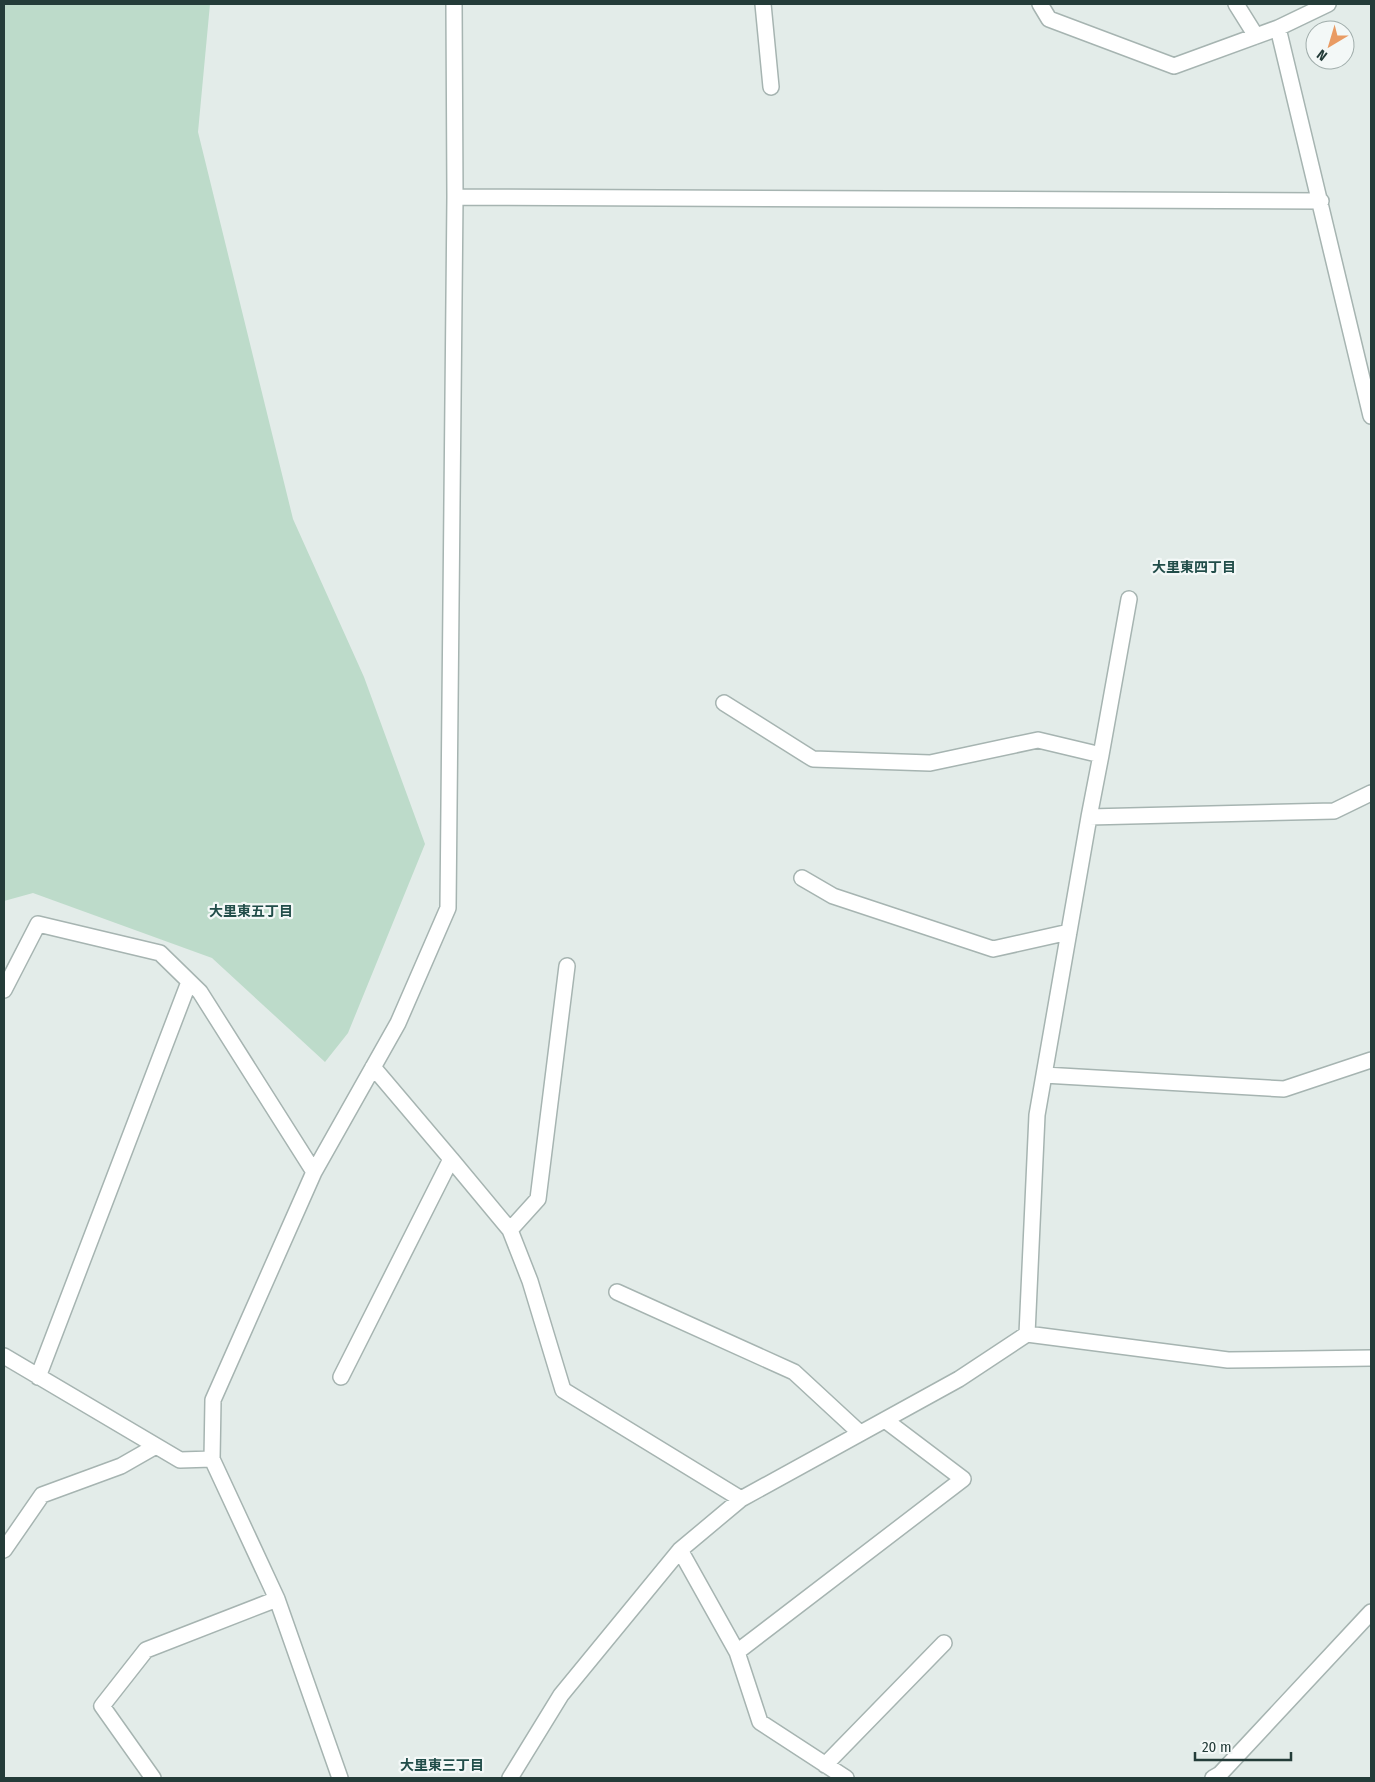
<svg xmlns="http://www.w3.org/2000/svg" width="1375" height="1782" font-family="'Fira Sans Condensed','Noto Sans JP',sans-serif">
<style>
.green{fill:#bddbca}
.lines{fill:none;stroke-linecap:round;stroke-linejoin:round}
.street-casing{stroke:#a6b4b1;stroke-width:18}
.street{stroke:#fff;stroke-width:15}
.labels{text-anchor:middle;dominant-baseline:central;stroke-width:4.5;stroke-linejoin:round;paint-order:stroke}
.neighbourhood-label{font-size:14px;font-weight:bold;fill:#214d49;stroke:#f3f8f7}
</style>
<rect width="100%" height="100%" fill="#e3ece9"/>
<!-- green -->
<path class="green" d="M4,4H210L198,132L293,519L364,677L425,844L348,1033L325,1062L212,958L33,893L4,901Z"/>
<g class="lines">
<!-- street casing -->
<g class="street-casing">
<path id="street" d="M763,4L771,87
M1040,4L1049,19L1174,66L1278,28
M1236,4L1256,36
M1328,4L1278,28L1371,416
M455,197L1321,201
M724,703L813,759L930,763L1038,740L1101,755L1089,817
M1101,755L1129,599
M802,878L833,896L993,949L1069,932
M4,990L38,924L160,953L200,992L314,1172
M1044,1075L1284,1089L1371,1060
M451,1159L510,1230L530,1281L563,1390L741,1499
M510,1230L538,1199L567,966
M617,1292L794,1372L860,1433
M1027,1334L1037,1115L1089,817L1334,811L1371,793
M4,1356L180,1460L212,1459
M38,1377L189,982
M341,1377L451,1159L373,1067
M4,1550L42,1495L121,1466L156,1446
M680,1550L737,1652L760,1722L846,1778
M737,1652L963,1479L885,1420
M825,1765L944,1643
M153,1778L102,1706L146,1650L277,1599
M340,1778L277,1599L212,1459L213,1400L314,1172L398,1023L448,908L455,197L454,4
M510,1778L561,1695L680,1550L741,1499L959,1379L1027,1334L1228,1360L1371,1358
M1213,1778L1220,1774L1371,1612"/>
</g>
<!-- street -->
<use href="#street" class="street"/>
</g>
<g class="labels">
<!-- neighbourhood labels -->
<g class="neighbourhood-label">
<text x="1194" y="567">大里東四丁目</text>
<text x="251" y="911">大里東五丁目</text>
<text x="442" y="1765">大里東三丁目</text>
</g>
</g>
<!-- border -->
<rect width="1375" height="1782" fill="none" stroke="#243c39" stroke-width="10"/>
<!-- north arrow -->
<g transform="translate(1330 45) rotate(218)"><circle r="24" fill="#f3f8f7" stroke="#a0adab"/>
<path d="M0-4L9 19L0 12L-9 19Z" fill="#e99b63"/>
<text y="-8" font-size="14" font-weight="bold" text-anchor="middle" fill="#243c39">N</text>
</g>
<!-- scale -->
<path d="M1195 1752v8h96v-8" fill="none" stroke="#243c39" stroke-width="2.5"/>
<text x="1202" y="1752" font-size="15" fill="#243c39" stroke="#f3f8f7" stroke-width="4" paint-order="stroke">20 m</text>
</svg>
